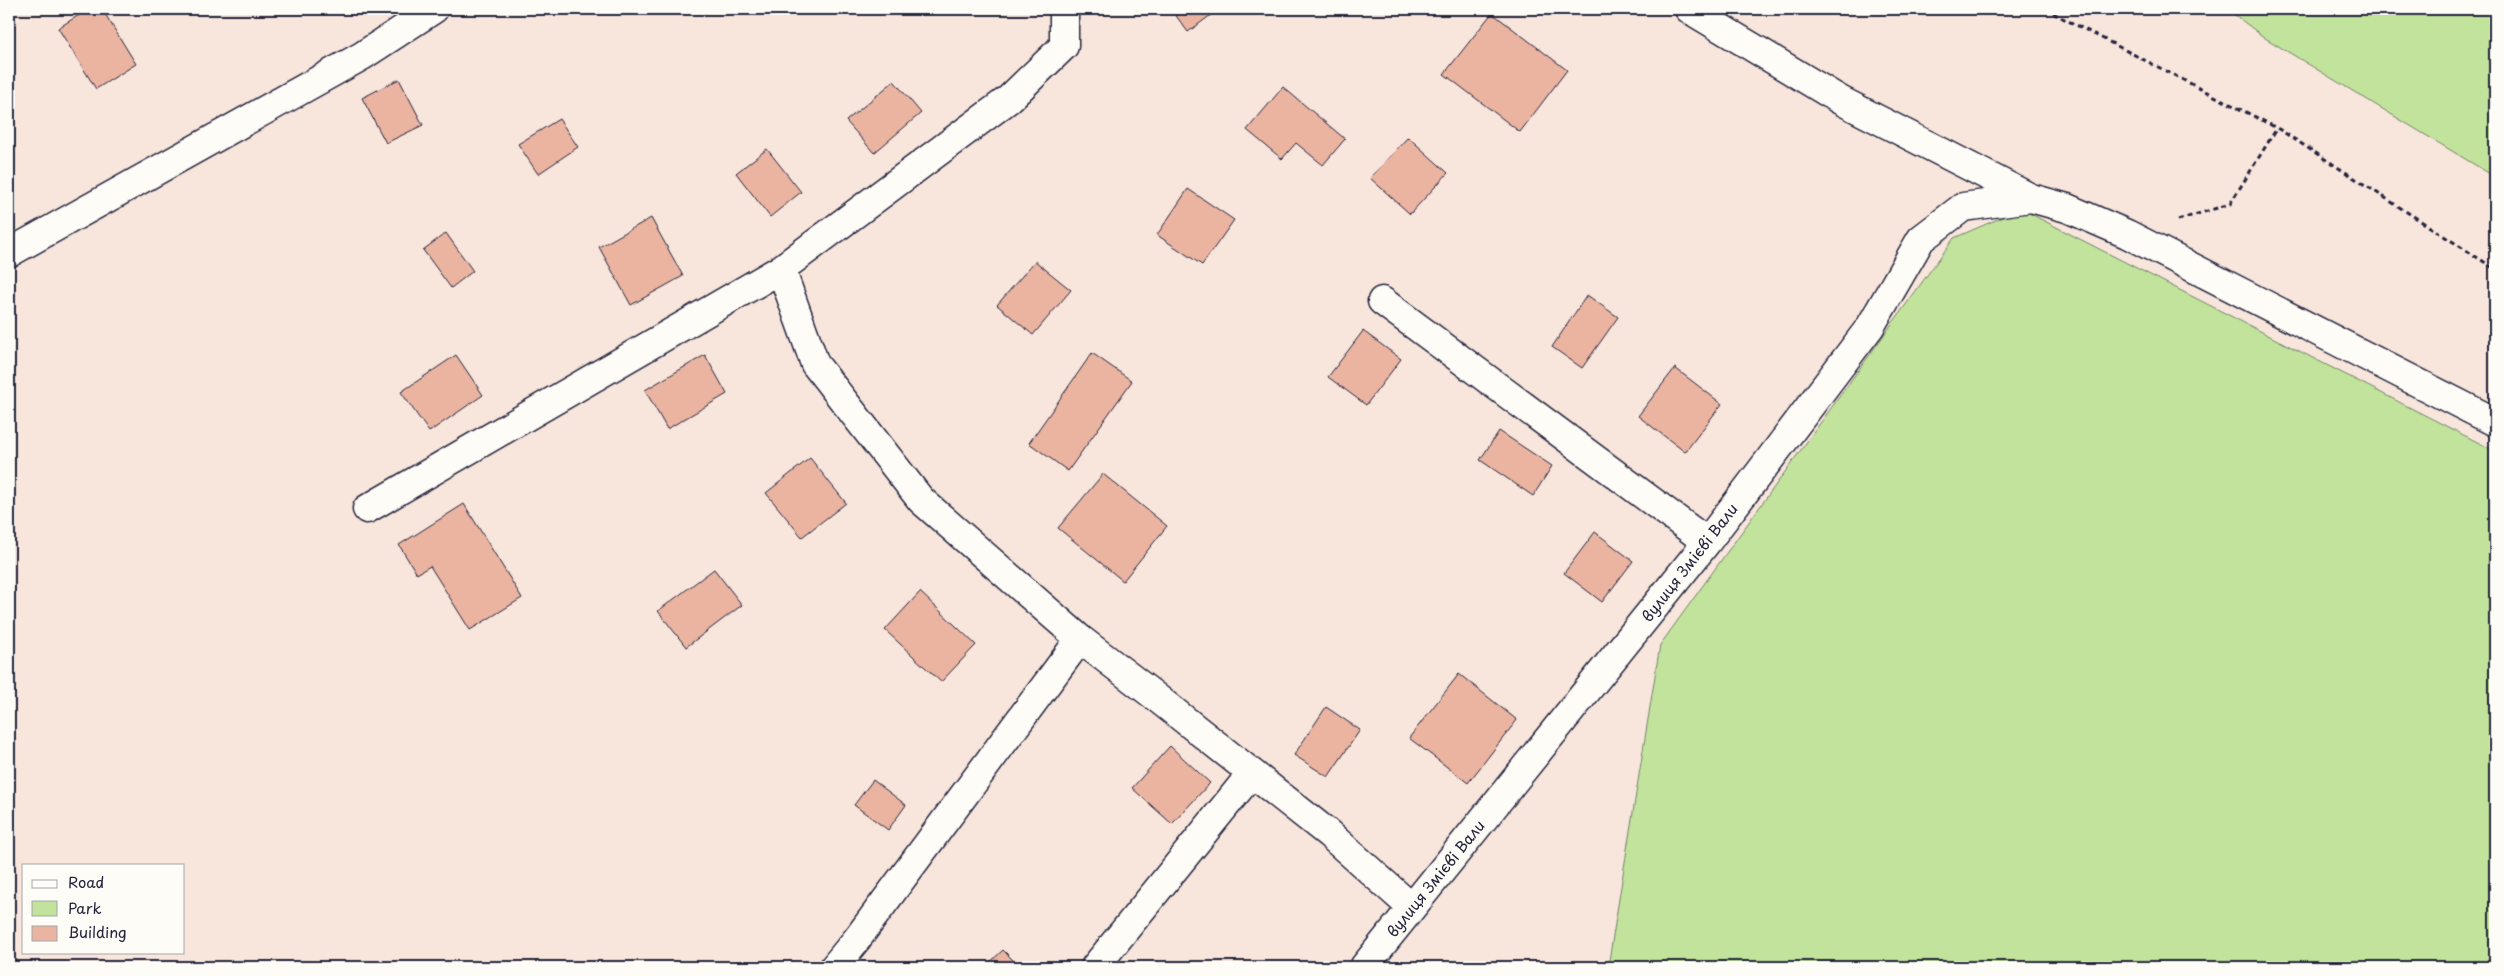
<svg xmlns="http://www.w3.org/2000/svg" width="2504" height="976" font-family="'Playpen Sans',sans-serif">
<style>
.green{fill:#c2e39b;stroke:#72826b}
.building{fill:#ebb4a1;stroke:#22223b}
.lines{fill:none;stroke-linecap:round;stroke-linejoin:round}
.minor-casing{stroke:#22223b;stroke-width:31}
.path{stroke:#22223b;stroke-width:3;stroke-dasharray:5 4;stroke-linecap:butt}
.minor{stroke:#fdfcf7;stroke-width:28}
.labels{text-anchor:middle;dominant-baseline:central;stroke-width:4;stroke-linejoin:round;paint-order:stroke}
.street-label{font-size:15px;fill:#22223b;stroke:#fdfcf7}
</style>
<rect width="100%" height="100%" fill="#f8e6dd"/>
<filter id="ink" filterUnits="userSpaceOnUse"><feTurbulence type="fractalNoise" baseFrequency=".02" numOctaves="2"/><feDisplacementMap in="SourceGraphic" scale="10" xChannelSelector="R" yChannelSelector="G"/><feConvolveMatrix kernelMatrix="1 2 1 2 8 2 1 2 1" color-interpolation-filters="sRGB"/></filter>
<g filter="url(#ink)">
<!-- green -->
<path class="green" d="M2227,9H2495V177L2265,38Z
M2021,209L2495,451V967H1608L1660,645L1954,238Z"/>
<!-- building -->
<path class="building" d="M89,9H102L136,64L96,89L58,28Z
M1171,9H1219L1188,32Z
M1492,13L1567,70L1520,132L1444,74Z
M399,79L423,125L386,143L362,98Z
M894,81L921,113L874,153L846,121Z
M1283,87L1345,139L1323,165L1296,143L1282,159L1247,130Z
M559,119L578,147L538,174L518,144Z
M1408,137L1448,173L1410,214L1370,178Z
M767,149L801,192L770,217L736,173Z
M1188,189L1234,220L1202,265L1157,235Z
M651,218L683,276L631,305L599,247Z
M446,233L473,271L451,288L423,250Z
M1035,261L1071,290L1033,335L997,305Z
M1587,295L1618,317L1582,368L1552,347Z
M1363,331L1401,359L1366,405L1328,377Z
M1092,353L1132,381L1068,471L1029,443Z
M456,355L483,395L429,432L401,392Z
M705,355L727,394L667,429L645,390Z
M1675,368L1722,404L1685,452L1638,416Z
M1499,431L1552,466L1533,496L1480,460Z
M810,458L846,503L802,537L766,493Z
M1103,474L1167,526L1123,581L1058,528Z
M464,504L522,598L470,630L430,566L417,574L399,545Z
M1595,532L1633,561L1602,602L1564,573Z
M714,569L742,605L686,647L658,611Z
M920,592L976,645L941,682L885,630Z
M1459,674L1517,720L1468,783L1409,738Z
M1326,707L1360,730L1328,777L1294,755Z
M1170,746L1210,783L1172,824L1132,788Z
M873,780L906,805L888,830L854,805Z
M1003,950L1020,967H985Z"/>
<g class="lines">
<!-- minor casing -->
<g class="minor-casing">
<path id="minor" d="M1064,9V46L1009,99L781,269L815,364L921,500L1080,639L1152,694L1329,834L1411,907
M1689,9L1840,100L2031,198L2067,208L2127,234L2495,422
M9,253L362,56L434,9
M1382,301L1707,542
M367,509L781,269
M834,967L857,939L1080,639
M1095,967L1252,773
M1364,967L1707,542L1870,327L1921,239L1963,207L2031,198"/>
</g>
<!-- path -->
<path class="path" d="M2045,9L2277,128L2495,269
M2178,220L2230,204L2277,128"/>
<!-- minor -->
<use href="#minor" class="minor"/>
</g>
</g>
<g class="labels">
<!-- street labels -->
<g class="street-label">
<text transform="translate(1689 562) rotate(-52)">вулиця Змієві Вали</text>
<text transform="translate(1435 878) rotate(-51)">вулиця Змієві Вали</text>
</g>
</g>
<!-- margin -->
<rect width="2504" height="976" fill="none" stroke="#fdfcf7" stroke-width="30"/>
<rect x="15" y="15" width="2474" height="946" fill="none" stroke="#22223b" stroke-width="2" filter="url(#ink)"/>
<!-- legend -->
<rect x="22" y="864" width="162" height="90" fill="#fdfcf7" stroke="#a5a5ac"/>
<rect x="32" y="880" width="25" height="8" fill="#fdfcf7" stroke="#a5a5ac"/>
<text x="68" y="888" font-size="15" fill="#22223b">Road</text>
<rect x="32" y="901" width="25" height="15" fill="#c2e39b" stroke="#a5a5ac"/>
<text x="68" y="914" font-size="15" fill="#22223b">Park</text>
<rect x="32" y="926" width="25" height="15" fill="#ebb4a1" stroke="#a5a5ac"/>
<text x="68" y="938" font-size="15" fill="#22223b">Building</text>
</svg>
